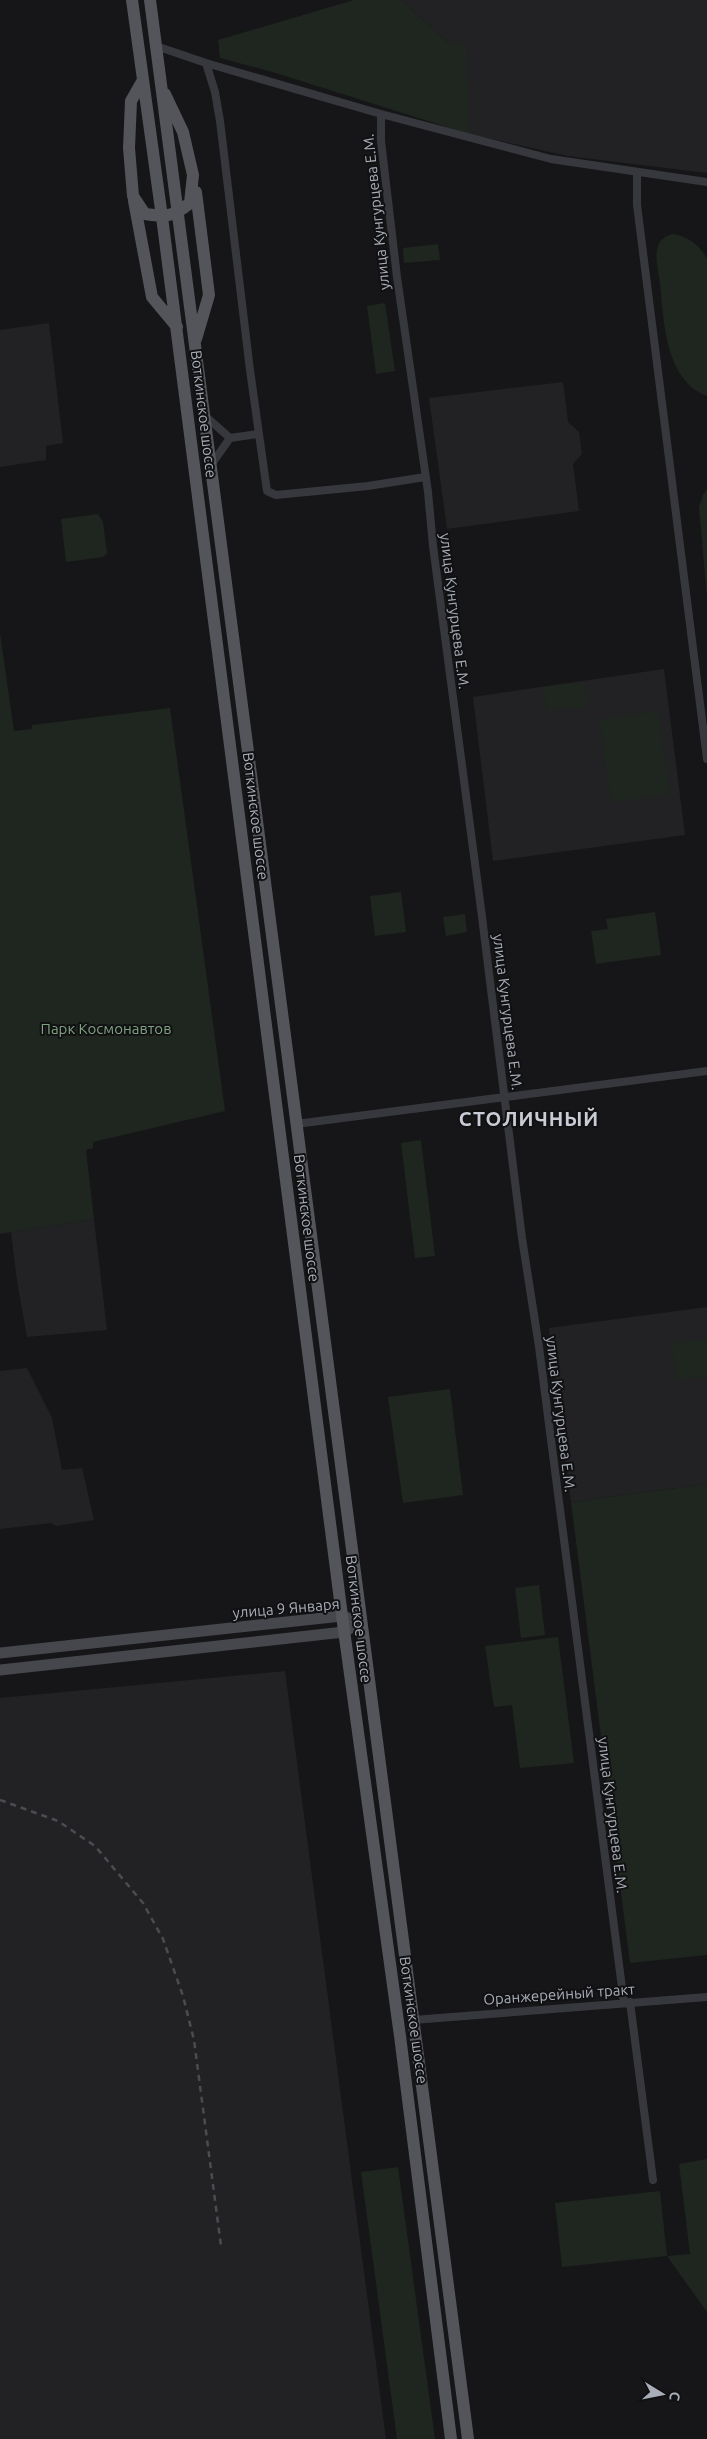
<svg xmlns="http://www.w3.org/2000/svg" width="707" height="2439" font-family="Ubuntu,sans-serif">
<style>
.built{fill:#222225}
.green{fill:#1e261f}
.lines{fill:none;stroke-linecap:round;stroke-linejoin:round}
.minor{stroke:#37383d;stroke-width:8}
.secondary{stroke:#45474d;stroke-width:11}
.primary{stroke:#53555b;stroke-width:12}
.rail{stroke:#4a4c52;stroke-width:2.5;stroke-dasharray:6 5;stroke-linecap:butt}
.labels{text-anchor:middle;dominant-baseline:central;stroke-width:4;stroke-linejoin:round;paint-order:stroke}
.street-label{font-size:15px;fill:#a8adb7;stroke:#111113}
.park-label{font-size:15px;fill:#7fa282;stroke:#111113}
.district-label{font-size:20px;font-weight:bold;letter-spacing:1px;fill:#c9ccd4;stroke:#111113}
</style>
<rect width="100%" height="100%" fill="#161618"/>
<!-- built -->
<path class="built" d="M401,0H707V173L568,156L469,134L450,44Z
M49,323L63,443L46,446V460L0,467V330Z
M563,382L568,422L579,432L582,454L573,464L579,511L447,529L429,398Z
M664,669L685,835L493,861L473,697Z
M94,1219L107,1330L27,1337L17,1281L11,1232Z
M707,1307V1484L571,1502L549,1328Z
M27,1368L52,1418L62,1470L82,1468L94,1520L56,1526L51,1523L0,1529V1371Z
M285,1671L386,2439H0V1698Z"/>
<!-- green -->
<path class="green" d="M354,0H401L450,44L466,42L469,134L276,73L220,58L218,40Z
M672,234C688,236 698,244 707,258V396C665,380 664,322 660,284C659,273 654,257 658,246C660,239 666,236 672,234Z
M438,244L440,260L404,263L403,248Z
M385,303L395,371L376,374L367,306Z
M707,489V598L699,507L703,495Z
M98,514L103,522L107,553L103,557L66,562L61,519Z
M0,633L14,731L32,729V725L170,708L225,1111L93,1142V1148L86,1150L94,1219L0,1234Z
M584,682L587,706L547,711L544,687Z
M658,711L670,794L611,802L599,719Z
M401,892L406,932L375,936L370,896Z
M655,912L661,955L596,964L591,931L608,929L606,919Z
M465,914L467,932L446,936L443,917Z
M421,1140L435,1256L415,1258L401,1143Z
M707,1339V1377L676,1380L672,1343Z
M450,1389L463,1495L403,1503L388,1397Z
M707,1484V1955L630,1963L571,1502Z
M539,1585L545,1635L521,1638L515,1588Z
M558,1637L574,1763L520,1768L512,1705L494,1707L485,1646Z
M707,2159V2312L667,2256L562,2267L555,2203L660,2191L667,2256L690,2254L679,2164Z
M398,2167L435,2439H397L361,2172Z"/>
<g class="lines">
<!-- minor -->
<path class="minor" d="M156,46L206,63L381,114L551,159L707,182
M206,63L215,92L220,121L250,370L267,491L276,495L368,486L425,477
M381,114V141L397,277L428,492L433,546L481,909L522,1238L539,1347L624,2003
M637,172V205L707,759
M204,415L230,438L258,434
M211,465L230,438
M296,1124L707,1071
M630,2002L653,2180
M413,2020L707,1997"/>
<!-- secondary -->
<path class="secondary" d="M0,1653L342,1616L360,1622
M0,1670L344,1632L360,1622"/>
<!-- primary -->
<path class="primary" d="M132,0L162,217L342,1616L400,2036L451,2439
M150,0L468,2439
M143,80L131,101L129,148L133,196L145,214C166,217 173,217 190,203L193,175L183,132L165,94
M196,192L209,295L196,339
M134,201L152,297L177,327"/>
<!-- rail -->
<path class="rail" d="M0,1800L58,1821L95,1846L143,1903L163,1939L183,1996L194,2040L221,2246"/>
</g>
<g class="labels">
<!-- street labels -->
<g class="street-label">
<text transform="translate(376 212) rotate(-96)">улица Кунгурцева Е.М.</text>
<text transform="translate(204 414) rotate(83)">Воткинское шоссе</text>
<text transform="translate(455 611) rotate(83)">улица Кунгурцева Е.М.</text>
<text transform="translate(256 816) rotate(83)">Воткинское шоссе</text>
<text transform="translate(508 1012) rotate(83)">улица Кунгурцева Е.М.</text>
<text transform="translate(307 1218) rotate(83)">Воткинское шоссе</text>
<text transform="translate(561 1414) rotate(83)">улица Кунгурцева Е.М.</text>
<text transform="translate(286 1608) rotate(-5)">улица 9 Января</text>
<text transform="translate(359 1619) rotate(83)">Воткинское шоссе</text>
<text transform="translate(613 1815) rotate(83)">улица Кунгурцева Е.М.</text>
<text transform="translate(559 1994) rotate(-4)">Оранжерейный тракт</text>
<text transform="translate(414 2020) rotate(82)">Воткинское шоссе</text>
</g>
<!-- park labels -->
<g class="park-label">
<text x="106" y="1028">Парк Космонавтов</text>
</g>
<!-- district labels -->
<g class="district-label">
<text x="529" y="1118">СТОЛИЧНЫЙ</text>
</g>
</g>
<!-- north arrow -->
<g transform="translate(662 2394) rotate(100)" stroke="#111113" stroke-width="4" paint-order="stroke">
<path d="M0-4L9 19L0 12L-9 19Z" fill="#a8adb7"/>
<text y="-8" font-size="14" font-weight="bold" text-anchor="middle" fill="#a8adb7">С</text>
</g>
</svg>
